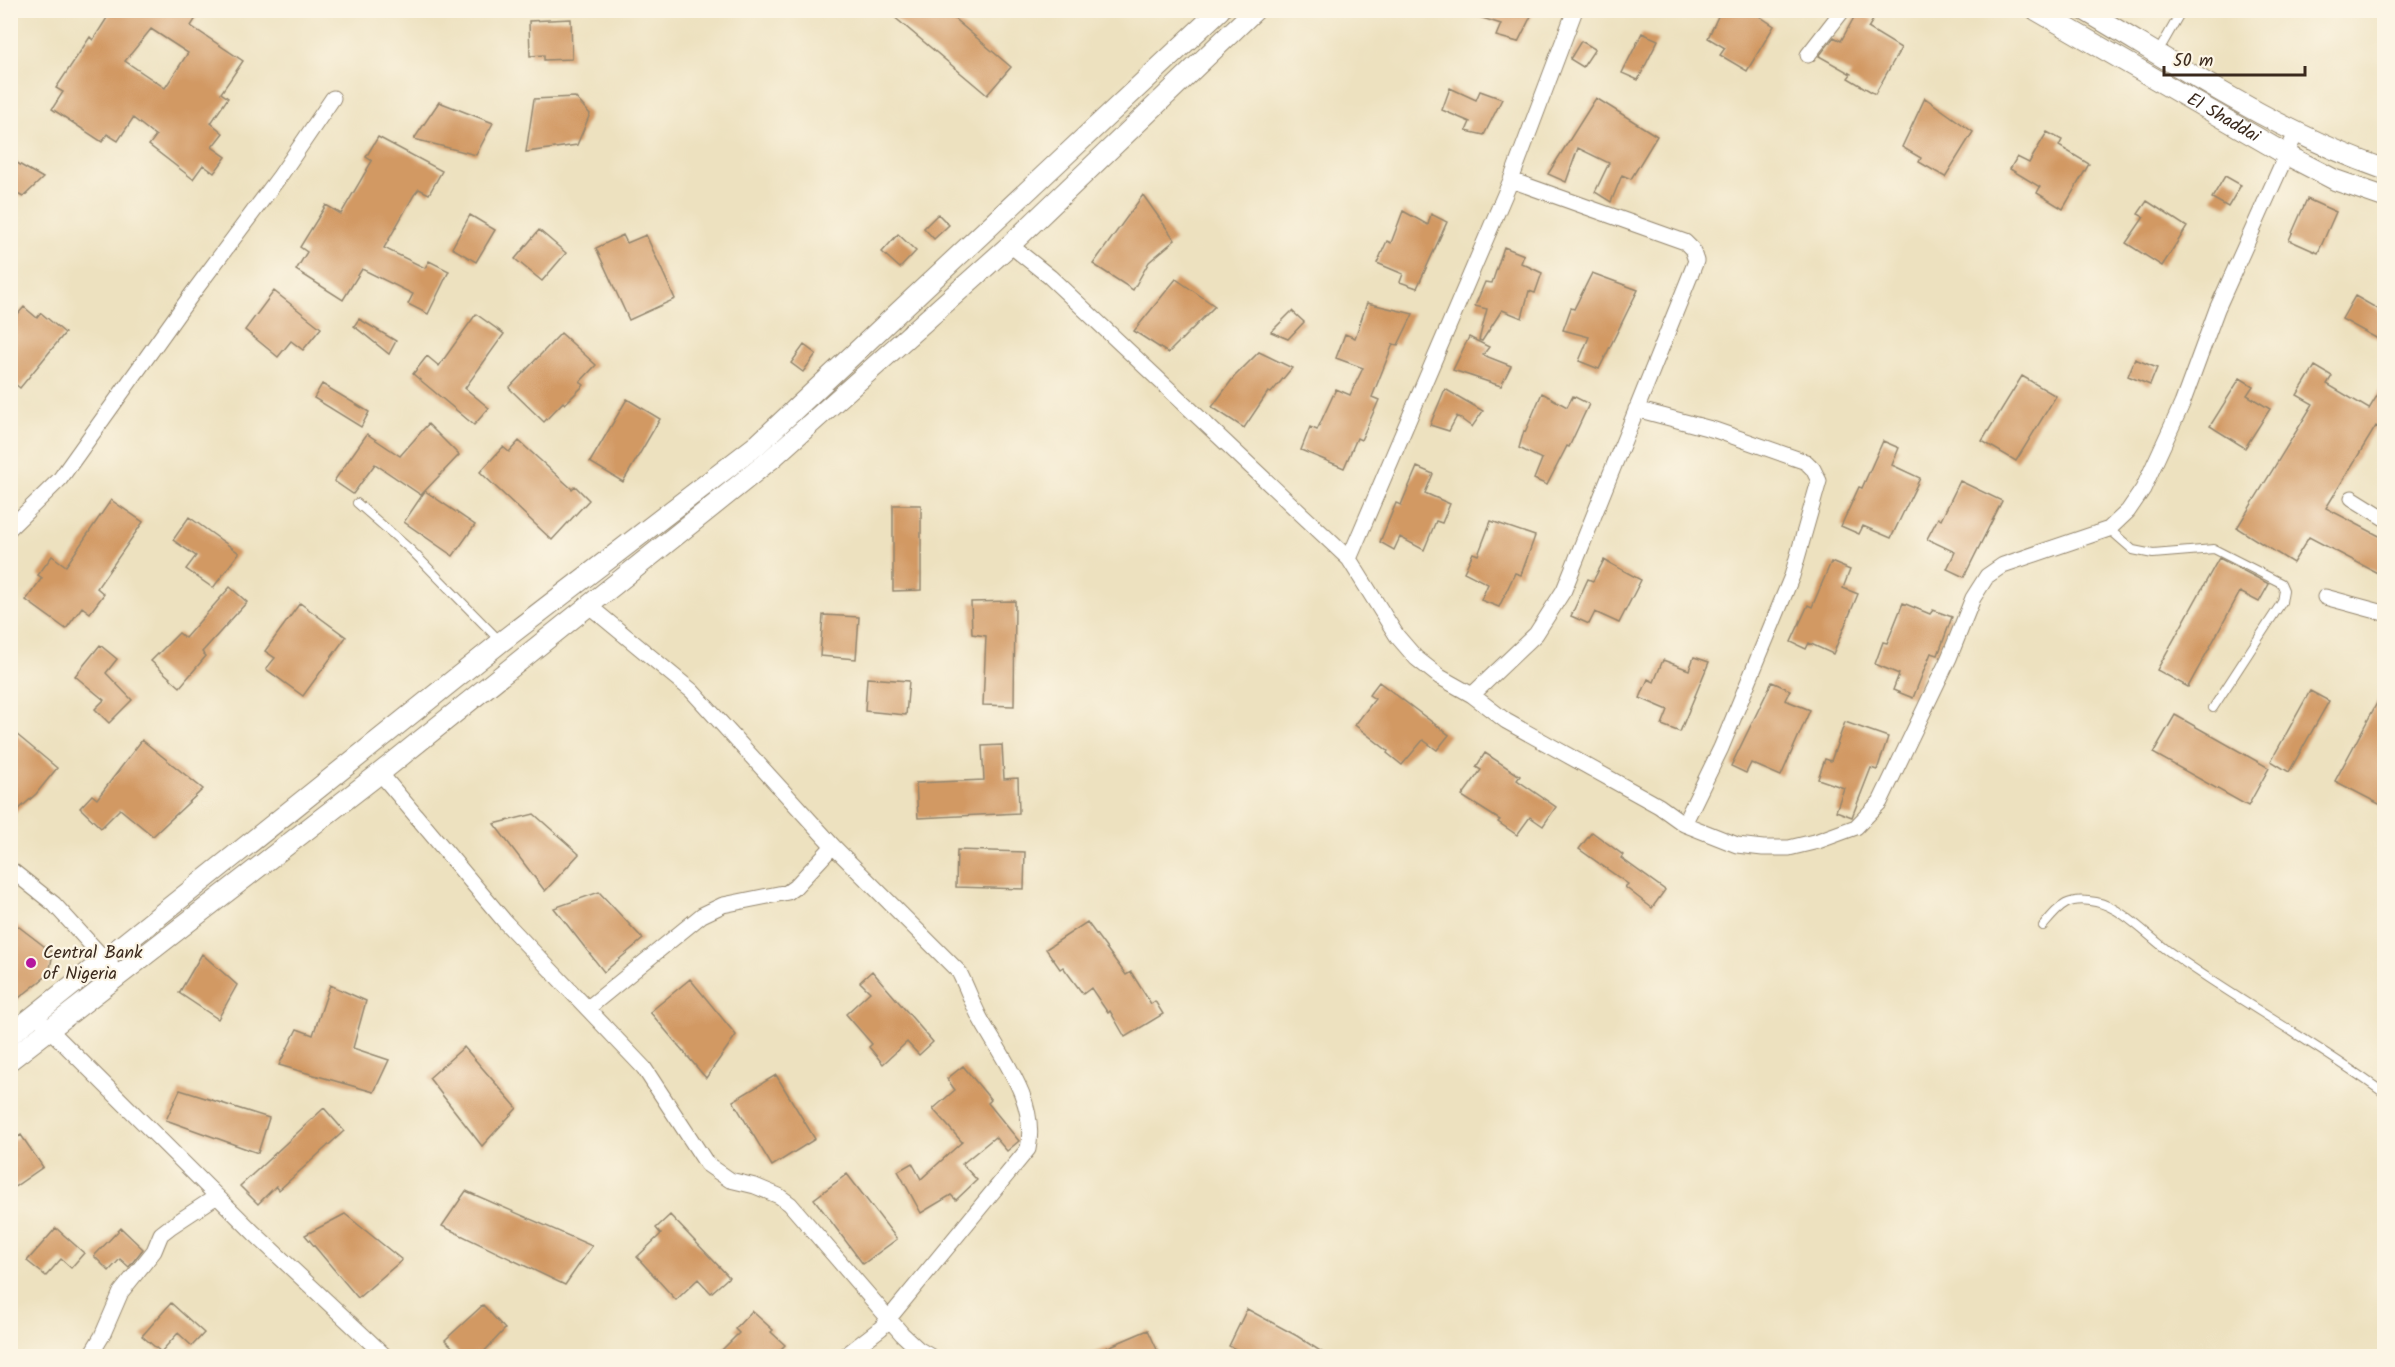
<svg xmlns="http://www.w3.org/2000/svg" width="2395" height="1367" font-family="Kalam,sans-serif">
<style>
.building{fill:#d29963;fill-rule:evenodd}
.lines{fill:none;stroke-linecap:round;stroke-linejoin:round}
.service-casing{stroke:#94866e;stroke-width:10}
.minor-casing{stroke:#94866e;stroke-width:17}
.tertiary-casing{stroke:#94866e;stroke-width:22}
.service{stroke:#fff;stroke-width:8}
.minor{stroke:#fff;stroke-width:15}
.tertiary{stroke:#fff;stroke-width:20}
.poi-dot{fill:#b5179e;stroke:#fcf5e5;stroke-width:2}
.labels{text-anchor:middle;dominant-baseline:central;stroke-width:4.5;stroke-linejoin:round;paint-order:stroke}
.street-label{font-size:18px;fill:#3b2a1e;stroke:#fcf5e5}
.poi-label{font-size:18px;fill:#3b2a1e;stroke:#fcf5e5;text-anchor:start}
</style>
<rect width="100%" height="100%" fill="#fcf5e5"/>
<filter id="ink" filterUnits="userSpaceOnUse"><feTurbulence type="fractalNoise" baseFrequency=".0167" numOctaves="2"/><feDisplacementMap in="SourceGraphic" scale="12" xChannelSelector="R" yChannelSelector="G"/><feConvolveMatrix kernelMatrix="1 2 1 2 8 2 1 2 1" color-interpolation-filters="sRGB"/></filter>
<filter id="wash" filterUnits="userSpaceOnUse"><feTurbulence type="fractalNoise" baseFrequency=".008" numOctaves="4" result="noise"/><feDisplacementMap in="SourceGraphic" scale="24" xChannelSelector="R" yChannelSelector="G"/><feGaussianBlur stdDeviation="1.35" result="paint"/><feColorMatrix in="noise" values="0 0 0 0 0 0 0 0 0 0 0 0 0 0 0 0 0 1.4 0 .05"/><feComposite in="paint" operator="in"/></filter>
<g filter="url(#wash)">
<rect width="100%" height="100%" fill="#ede1bf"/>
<g id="blocks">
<!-- building -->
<path class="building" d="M112,10H201L191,26L243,61L221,93L228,98L211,123L223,133L212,147L226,157L214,173L203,165L193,179L149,145L156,136L133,118L118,141L107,134L102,142L52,109L63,92L56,88L90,37L93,40ZM151,29L188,53L165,88L125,61Z
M886,10H944L1011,67L987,95Z
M1468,10H1534L1518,42L1496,36L1501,24L1467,13Z
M1721,10H1750L1774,26L1747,71L1720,55L1725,48L1708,38Z
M1857,12L1873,20L1868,28L1901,48L1875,94L1848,78L1851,74L1819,56L1834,37L1841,41Z
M571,19L572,59L544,60V55L530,56L529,21Z
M1642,33L1658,40L1638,80L1622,73Z
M1581,41L1595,49L1583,67L1570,59Z
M1450,88L1476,100L1480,91L1502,99L1484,135L1466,131L1470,122L1442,110Z
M575,97L590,114L577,145L526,152L534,99Z
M1596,98L1657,136L1631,179L1622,175L1611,202L1595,192L1609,163L1578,148L1566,182L1548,174Z
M1925,98L1973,132L1945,177L1919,162L1921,158L1902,147Z
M439,102L493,123L476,155L414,139Z
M2047,132L2062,140L2059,146L2089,164L2063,209L2037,193L2040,187L2010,169L2017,157L2029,163Z
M378,137L442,171L429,194L419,189L414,195L384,248L425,268L429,261L449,271L428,314L408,304L413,294L362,269L343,300L296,270L307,252L300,247L326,205L341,214L372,161L366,157Z
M10,159L43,178L23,197L10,190Z
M2225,176L2241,185L2228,207L2212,198Z
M1143,195L1175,240L1149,262L1133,290L1093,264Z
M2307,199L2336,212L2318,253L2289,240Z
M2147,201L2187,227L2162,266L2126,243L2144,217L2138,214Z
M1403,211L1428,225L1431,214L1447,222L1417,288L1400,282L1403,274L1377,263L1387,241L1391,243Z
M938,214L949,225L934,239L924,228Z
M470,215L495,230L476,262L452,248Z
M539,230L566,253L542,281L515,259Z
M898,234L916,251L900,268L882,252Z
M623,235L627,243L646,235L675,299L629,320L596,248Z
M1504,247L1524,255L1521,263L1542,273L1535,293L1529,291L1522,318L1502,310L1482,341L1479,340L1487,309L1475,306L1485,282L1492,283Z
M1592,273L1638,290L1599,369L1579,361L1589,337L1563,330L1571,308L1574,309Z
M1176,279L1215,306L1168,353L1134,331Z
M274,291L321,328L303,350L291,341L278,357L245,330Z
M2355,296L2385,313V343L2342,319Z
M1367,303L1413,314L1398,345L1393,344L1372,397L1379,400L1361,440L1357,438L1344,468L1301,450L1310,427L1317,430L1336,389L1350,395L1363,368L1336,358L1345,334L1355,338Z
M24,307L37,318L41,313L65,333L20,388L10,380V323Z
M1292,311L1304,322L1288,339L1271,332Z
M476,314L504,334L465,388L489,408L474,425L413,374L427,356L439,366Z
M359,319L396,341L389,354L354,326Z
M561,333L596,365L580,382L584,385L565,404L563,402L544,422L509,388Z
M1469,337L1489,347L1483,355L1511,366L1501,386L1453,370Z
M804,345L816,354L803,372L791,363Z
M1259,352L1292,368L1271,393L1268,392L1244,428L1212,407L1234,377Z
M2135,359L2157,368L2150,385L2128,376Z
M2315,366L2332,376L2327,384L2369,409L2385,383V432L2376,426L2326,508L2385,539V577L2309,537L2293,563L2237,528L2313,404L2297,395Z
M2022,376L2056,396L2016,461L1982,441Z
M2240,378L2253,386L2247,395L2270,409L2245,448L2210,426Z
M322,384L369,412L361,427L314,398Z
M1445,389L1483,411L1472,427L1457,416L1449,431L1430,425Z
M1542,393L1567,407L1573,396L1589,404L1569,447L1567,446L1547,485L1534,479L1542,459L1519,448L1524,431L1525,432Z
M627,399L660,419L623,482L590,462Z
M428,424L459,455L421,495L375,464L353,494L334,481L367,434L400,456Z
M519,441L572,489L575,486L589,500L552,540L480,472L503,447L509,452Z
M1883,441L1899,448L1892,465L1920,478L1891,538L1863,526L1859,534L1841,526L1859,487L1862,488Z
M1417,467L1433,474L1425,493L1450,504L1442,523L1436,521L1424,550L1400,537L1394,550L1380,542L1396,503L1401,505Z
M1960,481L2002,501L1964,577L1947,569L1955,552L1927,539L1938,518L1941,520Z
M425,491L475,525L453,556L404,522Z
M111,500L143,522L97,588L104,594L90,613L82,607L66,629L26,600L42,578L38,575L52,556L66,566Z
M893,505H921V590L893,591Z
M189,517L239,553L213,588L186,569L196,556L173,540Z
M1491,521L1535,536L1521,575L1515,573L1499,607L1481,600L1488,584L1464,572L1473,553L1478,555Z
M2219,558L2269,584L2259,602L2240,592L2188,687L2157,670Z
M1604,560L1641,580L1619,623L1595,612L1589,624L1571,616L1588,579L1593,581Z
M1831,562L1850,570L1843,588L1858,594L1833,654L1809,643L1806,649L1791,642L1808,605L1812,607Z
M230,587L247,602L202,652L206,656L180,687L151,661L179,633L185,638Z
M1015,601L1014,706L983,705L986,636L972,634L971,602Z
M300,603L346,637L303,696L266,669L275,658L265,651Z
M1903,603L1930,614L1933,610L1952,617L1938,655L1931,653L1913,698L1893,690L1899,674L1875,664L1883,642L1887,643Z
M823,615L859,617L856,659L820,656Z
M100,645L117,659L106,673L132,700L109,723L95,709L104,700L75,676Z
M1694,657L1709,662L1680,732L1662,725L1668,710L1640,698L1648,679L1654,682L1663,660L1689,670Z
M867,678L909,681L906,715L865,711Z
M1379,682L1449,735L1437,750L1423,740L1402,765L1387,753L1388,751L1355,725L1375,699L1369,695Z
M1772,682L1790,690L1785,700L1810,710L1781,776L1751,763L1746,773L1731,766Z
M2385,688V807L2335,781Z
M2310,691L2329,701L2289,772L2271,761Z
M2175,715L2269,768L2248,806L2153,753Z
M1845,722L1888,737L1877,770L1871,768L1852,817L1836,811L1844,788L1818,779L1825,759L1831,761Z
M10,729L57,768L36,794L10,817Z
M142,740L203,789L153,836L120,809L101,828L80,808L92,795L97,799Z
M1002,745L1004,779L1018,778L1019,813L918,818L916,783L984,780L982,746Z
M1485,753L1520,776L1517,780L1556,807L1543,826L1530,817L1517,835L1498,822L1500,820L1462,796L1481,770L1476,767Z
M534,814L579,854L545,891L494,824Z
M1592,832L1623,855L1621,858L1665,890L1652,908L1625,887L1628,884L1579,849Z
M957,850L1025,852L1024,889L956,887Z
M599,892L643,939L604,972L554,908Z
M10,920L53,953L49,974L10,1005Z
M1087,922L1126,975L1131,972L1151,1004L1155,1001L1163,1014L1125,1037L1110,1011L1108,1013L1091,988L1083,994L1063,967L1060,969L1046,949Z
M202,954L237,985L218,1019L179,993Z
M872,971L933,1042L919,1055L907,1042L883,1064L869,1047L872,1044L846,1014L870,992L860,982Z
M690,979L736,1035L706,1078L650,1012Z
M330,985L366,1001L353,1048L389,1060L374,1092L279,1065L297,1029L313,1035Z
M464,1047L517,1108L482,1146L429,1078Z
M963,1066L991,1100L988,1103L1019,1141L1007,1151L995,1137L962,1164L977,1180L956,1200L951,1195L921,1213L898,1171L912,1163L921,1179L962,1142L933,1109L955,1090L947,1079Z
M776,1075L815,1139L772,1166L733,1101Z
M180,1090L269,1118L258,1153L166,1120Z
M324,1108L344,1131L279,1190L276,1186L258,1204L240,1186Z
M21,1135L43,1167L10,1190V1142Z
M847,1174L897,1239L863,1264L814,1199Z
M466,1191L592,1246L565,1285L442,1226Z
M345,1214L402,1260L358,1298L305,1235Z
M670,1215L729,1277L711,1293L698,1279L676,1300L637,1257L661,1234L656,1228Z
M56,1228L84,1253L71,1268L61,1259L46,1276L27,1261Z
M121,1228L143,1249L129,1267L120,1259L109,1271L94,1256Z
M171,1303L204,1333L192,1346L178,1333L161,1352L142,1336Z
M483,1305L505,1329L480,1356H462L445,1340Z
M1247,1309L1297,1336L1328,1356H1250L1229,1346Z
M752,1311L773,1330L771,1332L785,1345L774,1356H716L739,1333L735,1329Z
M1148,1330L1160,1356H1087Z"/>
</g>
</g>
<g filter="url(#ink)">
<use href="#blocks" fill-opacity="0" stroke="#94866e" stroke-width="1.5"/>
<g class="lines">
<!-- service casing -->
<g class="service-casing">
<path id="service" d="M2158,52L2182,10
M357,503L411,550L500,641
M2109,529L2133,550L2153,554L2214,549L2281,583L2284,590L2282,602L2213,708
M2043,926C2060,906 2067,896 2096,902C2121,907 2147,935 2167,950C2238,1001 2315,1042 2384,1093"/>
</g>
<!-- minor casing -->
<g class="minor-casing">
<path id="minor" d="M1575,10L1511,180L1349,559L1397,636L1416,658L1440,677L1472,695L1506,721L1659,806L1684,824L1737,845L1763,848H1789L1818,841L1856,827L1880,802L1949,658L1973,598L1987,576L2003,565L2109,529L2128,511L2143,489L2182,404L2217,309L2296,133
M1808,55L1843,10
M1010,245L1050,277L1349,559
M1636,409L1715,430L1806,462L1813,469L1819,481L1792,576L1721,748L1684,824
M2352,498L2384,518
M10,528L60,479L192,294L280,176L333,98
M2325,597L2384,613
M588,605L692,691L833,846L959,972C967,987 972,1003 980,1018C1002,1058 1038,1101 1028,1149L881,1328L845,1356
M1472,695L1536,634L1564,590L1696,261L1692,249L1685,242L1511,180
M380,773L506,923L644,1068L707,1164L730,1180L755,1186L779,1196L790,1204L902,1334L918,1349L930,1356
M10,869L54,904L119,975
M588,1008L702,915L723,905L788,892L795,887L833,846
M44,1024L254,1233L385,1356
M90,1356L102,1336L121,1292L154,1251L161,1234L170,1227L217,1196"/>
</g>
<!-- tertiary casing -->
<g class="tertiary-casing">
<g id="tertiary">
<path id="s1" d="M2036,10L2287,155L2335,180L2384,197"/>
<path d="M2084,10C2181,67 2277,132 2384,169"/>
<path d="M10,1035L501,642L757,445L1220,10"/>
<path d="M10,1060L380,773L770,460L1010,245L1255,10"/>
</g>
</g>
<!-- service -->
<use href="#service" class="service"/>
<!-- minor -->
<use href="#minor" class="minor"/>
<!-- tertiary -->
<use href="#tertiary" class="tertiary"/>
</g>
</g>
<!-- markers -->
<circle class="poi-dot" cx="31" cy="963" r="6"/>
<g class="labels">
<!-- street labels -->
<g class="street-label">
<text stroke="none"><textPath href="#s1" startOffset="216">El Shaddai</textPath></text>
</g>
<!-- poi labels -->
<g class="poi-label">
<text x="43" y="953">Central Bank<tspan x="43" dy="21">of Nigeria</tspan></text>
</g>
</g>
<!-- margin -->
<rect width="2395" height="1367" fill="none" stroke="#fcf5e5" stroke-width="36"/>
<!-- scale -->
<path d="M2164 66v9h141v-9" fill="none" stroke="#3b2a1e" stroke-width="3"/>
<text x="2173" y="66" font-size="18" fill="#3b2a1e" stroke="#fcf5e5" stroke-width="4.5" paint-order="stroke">50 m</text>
</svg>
